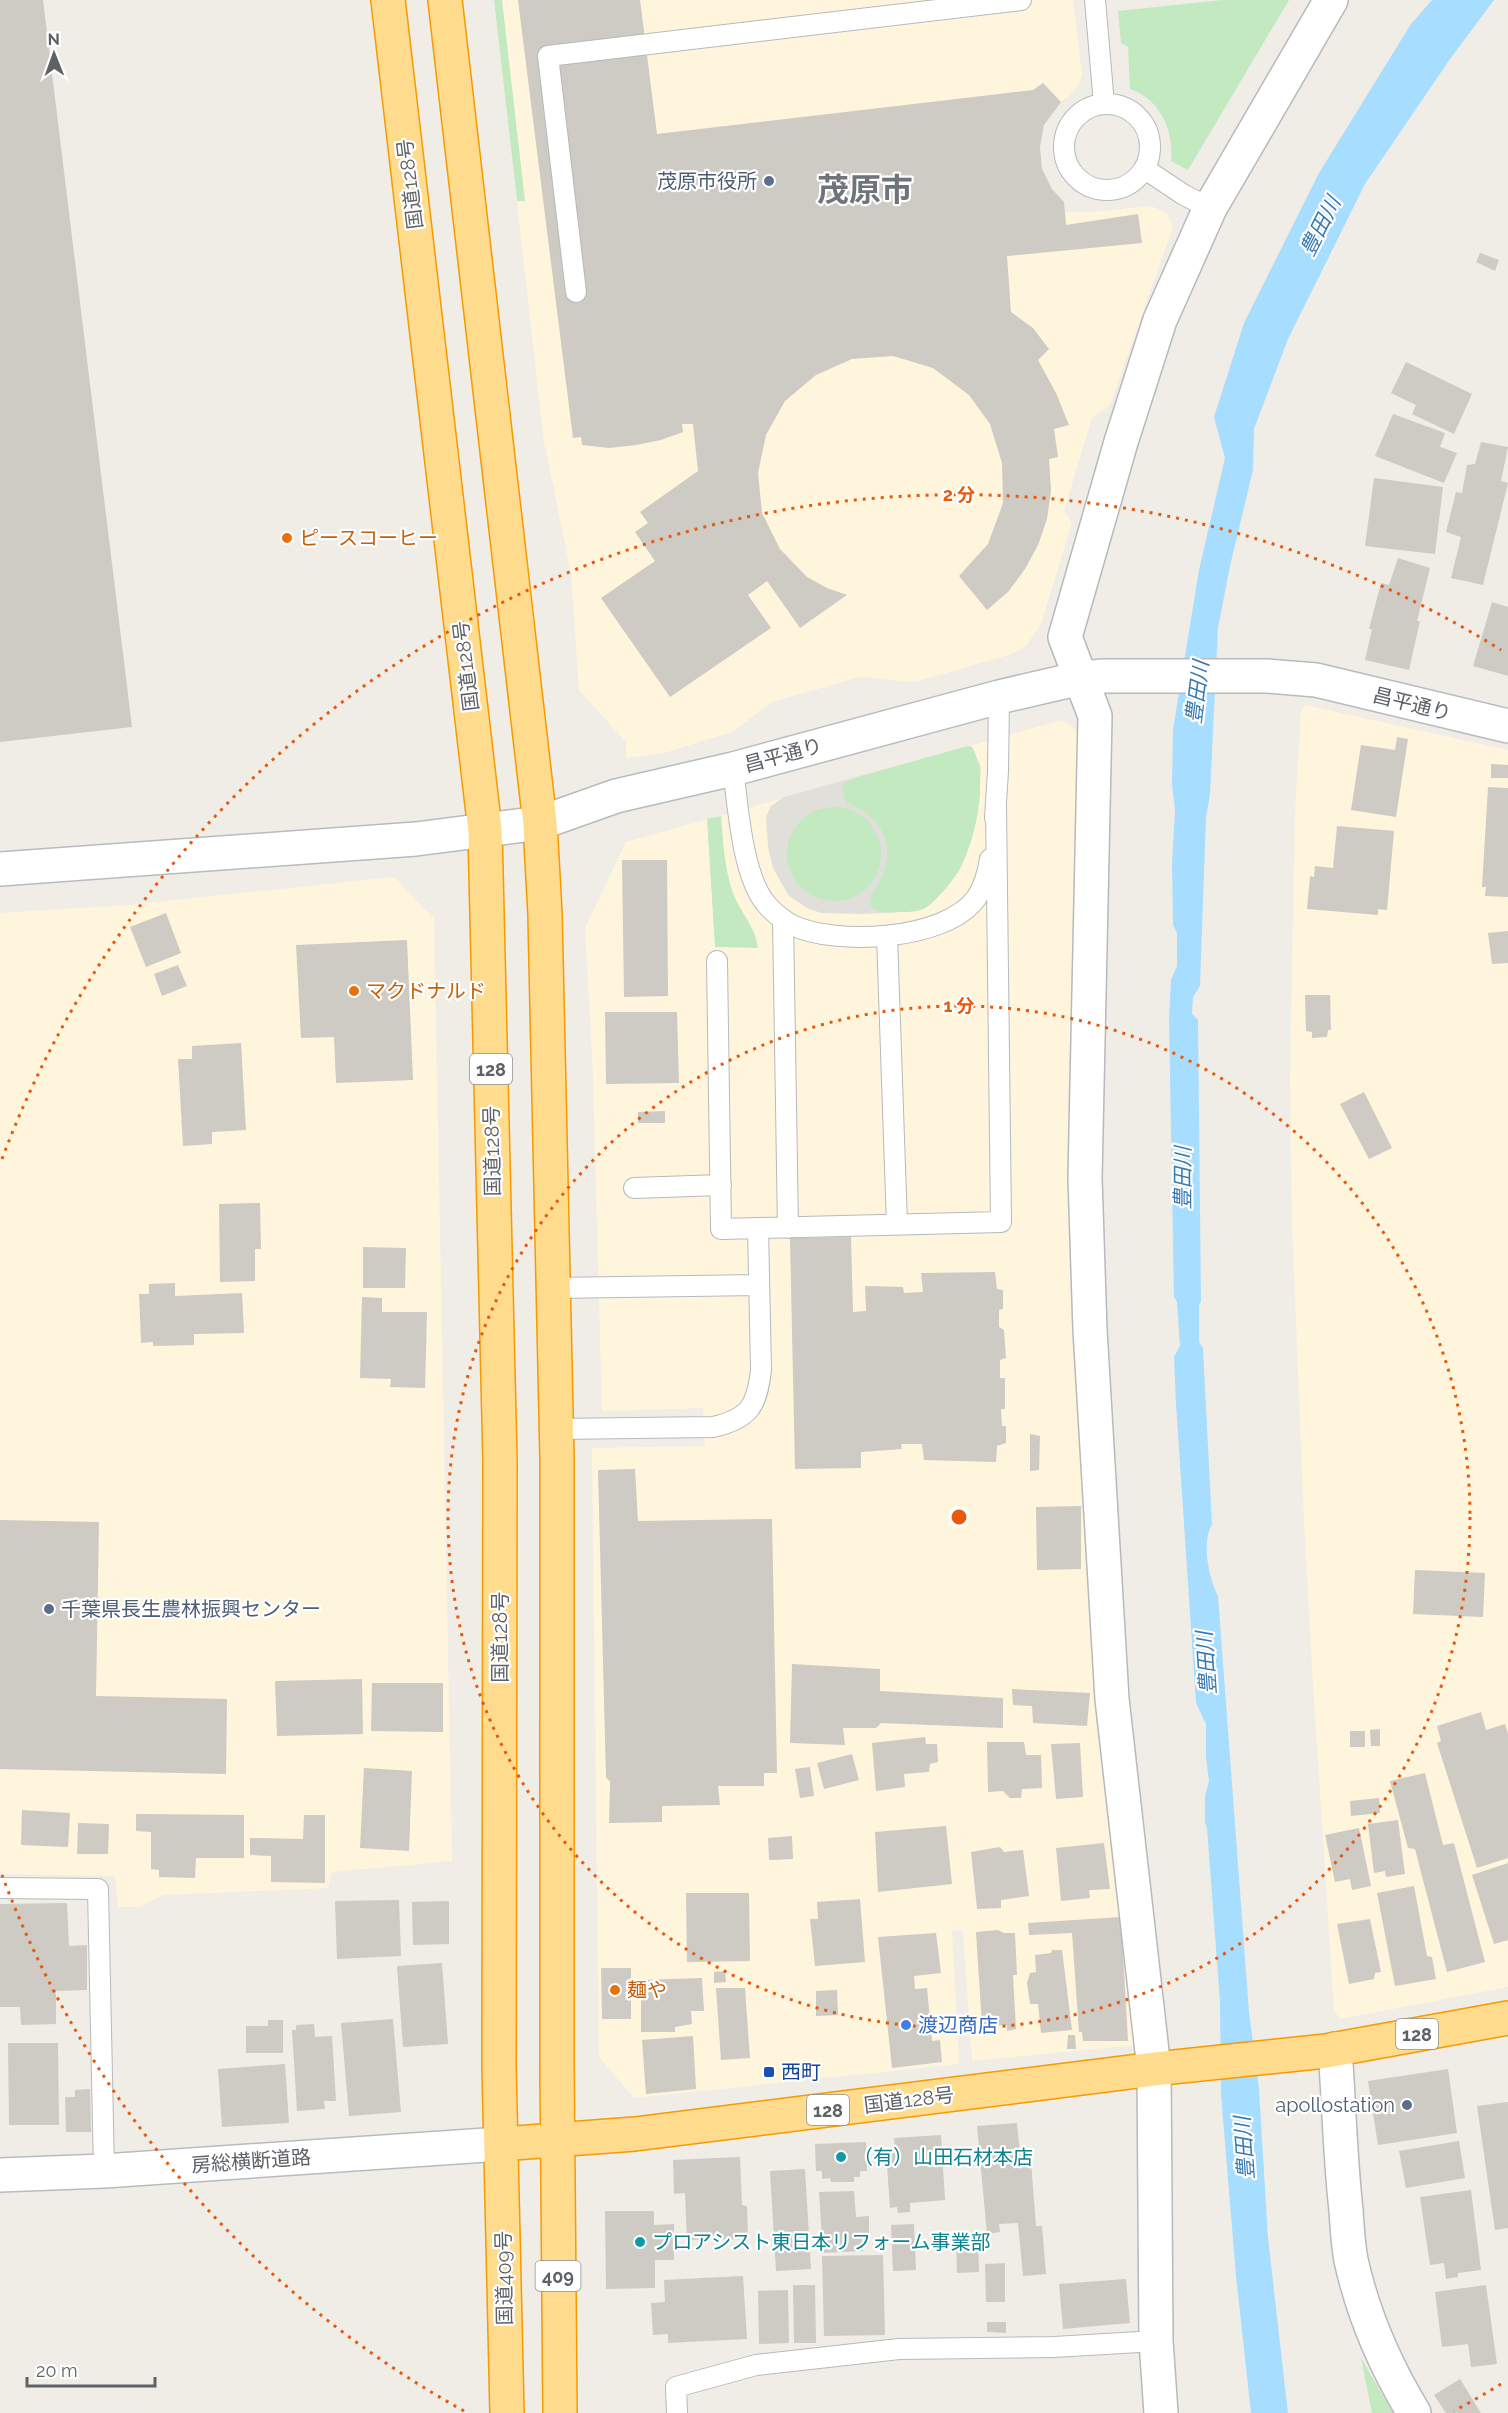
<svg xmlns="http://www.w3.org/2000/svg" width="1508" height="2413" font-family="Raleway,'Noto Sans JP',sans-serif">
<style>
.commercial{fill:#fff5dc}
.industrial{fill:#e1dfda}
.green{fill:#c3e9c1}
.water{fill:#a7deff}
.building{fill:#cecac4}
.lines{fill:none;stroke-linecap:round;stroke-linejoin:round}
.lane-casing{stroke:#b6b9bd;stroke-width:22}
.street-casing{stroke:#b6b9bd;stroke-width:36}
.secondary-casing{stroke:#b7bbc0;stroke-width:36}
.highway-casing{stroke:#f69a00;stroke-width:36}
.lane{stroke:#fff;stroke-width:20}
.street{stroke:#fff;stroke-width:33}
.secondary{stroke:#fff;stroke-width:33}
.highway{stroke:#ffdb8e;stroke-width:33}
.ring{fill:none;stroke:#e8590c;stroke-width:3;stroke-dasharray:3 6}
.service-dot{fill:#5c6f8a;stroke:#fff;stroke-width:2}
.food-dot{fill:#e8710a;stroke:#fff;stroke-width:2}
.shop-dot{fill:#3f7fe0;stroke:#fff;stroke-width:2}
.transit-dot{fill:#1a4fb4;stroke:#fff;stroke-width:2}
.culture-dot{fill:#0f9aa8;stroke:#fff;stroke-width:2}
.labels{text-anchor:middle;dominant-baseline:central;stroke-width:4.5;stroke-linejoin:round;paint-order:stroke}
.shield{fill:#fff;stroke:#8e9195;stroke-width:1.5}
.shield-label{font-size:18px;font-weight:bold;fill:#5d6267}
.service-label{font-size:20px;fill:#4e5e75;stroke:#fff;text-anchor:end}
.street-label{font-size:20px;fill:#5d6267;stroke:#fff}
.food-label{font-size:20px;fill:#c56008;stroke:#fff;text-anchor:start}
.shop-label{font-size:20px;fill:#366cbe;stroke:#fff;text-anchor:start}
.transit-label{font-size:20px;fill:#164399;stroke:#fff;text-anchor:start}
.culture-label{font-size:20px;fill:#0d838f;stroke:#fff;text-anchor:start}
.water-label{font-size:21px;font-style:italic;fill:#397ab0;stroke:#fff}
.town-label{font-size:32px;font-weight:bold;fill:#6e7479;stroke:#fff}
.centre{fill:#e8590c;stroke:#fff;stroke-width:3}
.ring-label{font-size:18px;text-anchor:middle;font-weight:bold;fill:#e8590c;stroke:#fff;stroke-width:4.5;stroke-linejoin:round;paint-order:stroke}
</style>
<rect width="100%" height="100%" fill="#f0ede6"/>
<!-- commercial -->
<path class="commercial" d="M494,0H1073L1082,74L1079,84L1073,92L1056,106L1044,125L1040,147L1042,169L1052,189L1064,202L1065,212H1095L1151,206L1167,213L1173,227L1110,405L1092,418L1064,511L1072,523L1041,624L1025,647L1012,654L915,682L860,677L772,702L732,732L664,753L626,758V742L579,690L571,572L544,442Z
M1305,705L1508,750V1987L1340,2019L1334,2010L1312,1667L1304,1520L1292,1224L1290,1078L1295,814L1301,711Z
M1062,720L1081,733L1068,1101L1073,1311L1095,1694L1136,2045L972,2061L963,1931L952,1930L959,2064L634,2098L599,2057L592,1448L705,1446L703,1408L602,1411L593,1074L585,928L626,842Z
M394,877L434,919L452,1861L332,1872L328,1888L164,1895L139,1907H118L115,1876L0,1874V913L128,905Z"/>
<!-- industrial -->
<path class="industrial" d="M968,746L972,747L981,767L979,798L973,832L959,871L925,908L914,911L863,914L821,913L807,908L789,896L773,868L768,847L766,817L771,806L784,797Z"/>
<!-- green -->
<path class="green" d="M494,0H502L525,201H517Z
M1222,0H1289L1188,170L1171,161C1174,131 1160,99 1130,89L1128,47L1121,43L1118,11Z
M968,746L972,747C990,777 975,844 958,872C950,884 938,899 927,907C919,912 909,912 900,912C888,913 879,914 870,905C870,891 880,884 884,871C896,838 875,814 846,802L842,788L845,783L855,778Z
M787 854a47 47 0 1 1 94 0a47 47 0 1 1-94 0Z
M721,816C723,840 724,866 732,890C739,912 755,924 758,948L715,947L707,819Z
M1361,2358L1393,2413H1372Z"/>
<!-- water -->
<path class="water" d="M1432,0H1494L1450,59L1365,184L1288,339L1254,429L1253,470L1230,566L1218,628L1210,794L1206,818L1200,986L1193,997L1192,1014L1198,1020L1201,1302L1199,1305V1342L1203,1348L1212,1525C1201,1543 1209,1578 1218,1596L1249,2012L1259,2089L1268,2238L1288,2413H1251L1236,2276L1221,2094L1220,2002L1207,1828L1205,1822V1796L1209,1781L1206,1757V1724L1196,1703L1176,1404L1174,1357L1180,1346L1177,1302L1174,1297L1169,1019L1171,980L1177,966V933L1173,925L1172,864L1175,810L1172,784L1173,730L1199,570L1225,458L1214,417L1244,323L1319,173L1411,24Z"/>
<!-- building -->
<path class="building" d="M0,0H43L132,727L0,742Z
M518,0H640L657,134L1033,90L1043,83L1061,102L1044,125L1040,147L1042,169L1052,189L1064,202L1066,225L1138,214L1142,243L1007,256L1011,312L1033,328L1049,349L1038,360L1056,393L1069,425L1054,429L1058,457L1049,459L1051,491L1047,519L1038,545L1025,569L1008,592L987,610L959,576L988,544L1003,503L1002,463L990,424L969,395L933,368L893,356L852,359L816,375L785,401L766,435L758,473L762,513L780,549L807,577L827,588L847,595L800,628L767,581L748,595L771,628L670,697L601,598L655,561L635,532L648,523L640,512L698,471L693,424H682L683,432L661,440L636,445L609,448L582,445L581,437L573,438Z
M1480,253L1499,260L1495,271L1476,262Z
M1406,362L1472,394L1454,434L1412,414L1416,405L1391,393Z
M1393,414L1445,433L1440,447L1457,453L1444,483L1375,456Z
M1481,442L1508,447L1501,481L1508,483L1483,585L1451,578L1461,537L1446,532L1456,492L1462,493L1467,465L1475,464Z
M1374,478L1443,487L1435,554L1365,546Z
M1398,558L1430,568L1417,621H1420L1409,670L1365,660L1372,629H1369L1381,583L1389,585Z
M1492,602L1508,607V676L1473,666Z
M1397,737L1408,739L1396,817L1351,810L1361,745L1395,750Z
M1491,764L1508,765V778H1491Z
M1488,787L1508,788V897L1485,896L1486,887H1482Z
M1337,826L1394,831L1387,910L1378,909V915L1307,909L1310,876L1314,877L1315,866L1333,868Z
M622,860H667L668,996L624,997Z
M166,913L181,953L146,967L130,927Z
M1508,931V963L1492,964L1488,933Z
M407,940L413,1080L336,1083L334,1037L301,1038L296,945Z
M178,965L187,986L162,996L154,974Z
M1305,995H1330L1331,1030H1328L1327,1037L1312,1038V1032L1306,1031Z
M605,1012H677L679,1083L606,1084Z
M241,1043L246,1130L212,1132V1144L183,1146L178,1059H192V1046Z
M1364,1092L1392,1148L1369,1159L1340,1104Z
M665,1111V1123H638V1112Z
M260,1203L261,1249H255V1281L220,1282L219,1204Z
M851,1237L853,1312L866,1311L865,1286L903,1287L904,1293L923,1292L921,1273L995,1272L997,1289L1003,1290V1309L999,1310V1327L1004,1330L1006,1358L1000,1360V1378H1005V1409H1001L1002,1426H1006V1443L997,1446L996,1462L924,1460L922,1444H901L902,1449L861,1452V1468L795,1469L790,1238Z
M363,1247L406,1248L405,1288H363Z
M175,1283V1296L242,1293L244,1333L194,1334V1345L153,1346V1342L141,1343L139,1294H149V1284Z
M362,1297L382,1298V1312H427L425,1388L390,1387L391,1379L360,1378Z
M1030,1434L1040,1436L1039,1470L1030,1471Z
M635,1469L638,1521L772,1519L777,1773H764V1786H718L720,1805L662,1806V1822L609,1823L610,1782L606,1777L598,1470Z
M1081,1506V1569L1037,1570L1036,1507Z
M0,1520L99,1522L96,1696L227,1699L226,1774L0,1769Z
M1415,1570L1485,1573L1483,1617L1413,1614Z
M792,1664L880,1669V1691L1003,1698V1728L881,1723L876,1728H843L845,1745L790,1743Z
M362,1679L363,1734L277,1736L275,1681Z
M372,1683H443V1732L371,1731Z
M1012,1689L1090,1693L1087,1726L1033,1723L1032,1706L1013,1705Z
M1481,1712L1486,1730L1505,1724L1508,1734V1858L1477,1868L1437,1743L1441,1741L1437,1726Z
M1380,1729V1746H1371L1370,1730Z
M1350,1731H1365V1747H1350Z
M925,1737L926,1744H937L938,1762L930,1764L929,1772L904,1774L905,1787L876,1791L872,1743Z
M987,1742H1024L1026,1755H1041L1042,1788L1022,1789L1021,1798H1010L1003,1791L988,1792Z
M1080,1743L1083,1797L1056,1799L1051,1744Z
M852,1754L859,1780L824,1789L817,1763Z
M810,1767L814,1796L800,1798L795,1769Z
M364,1768L412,1771L409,1851L360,1848Z
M1425,1773L1443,1845L1454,1843L1485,1962L1447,1972L1415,1849L1408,1848L1390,1781Z
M1379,1798L1380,1813L1351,1816L1350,1801Z
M22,1810L70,1813L68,1847L21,1845Z
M136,1814L244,1815V1858H196L195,1878L159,1877V1870L151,1869V1832L136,1831Z
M304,1815H325V1883L271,1882V1856L250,1855V1838L303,1839Z
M1398,1820L1405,1874L1386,1877L1385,1871L1374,1873L1368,1824Z
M78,1823L109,1824L108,1854H77Z
M946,1826L952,1884L878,1892L875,1832Z
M1359,1828L1371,1886L1352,1890L1350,1879L1335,1882L1325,1835Z
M792,1836L793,1859L769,1860L768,1838Z
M1104,1843L1110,1889L1089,1890L1090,1898L1061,1901L1056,1848Z
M1000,1847L1004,1852L1023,1850L1029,1896L1001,1900V1908L977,1909L971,1852Z
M1508,1863V1940L1494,1944L1472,1875Z
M1414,1886L1427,1956L1432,1957L1436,1979L1395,1986L1377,1893Z
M686,1893H749L750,1961L687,1962Z
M860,1899L865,1962L815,1966L810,1919H818L817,1902Z
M399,1900L401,1956L337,1959L335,1901Z
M449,1901V1944L413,1945L412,1902Z
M67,1903L69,1946L87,1945V1990L56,1991V2024L21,2025L20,2007H0V1904Z
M1121,1917L1128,2041H1083L1082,2032H1079L1072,1933L1029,1935L1028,1923Z
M1370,1919L1381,1972L1375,1973L1374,1979L1349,1984L1337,1924Z
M998,1930L1004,1933H1015L1017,1975H1013L1016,2029L1007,2031V2025L982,2026L976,1932Z
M936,1933L941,1973L914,1976L915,1989L927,1988L932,2041L940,2040L942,2062L892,2068L878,1937Z
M1052,1950H1062L1072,2030L1041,2033L1038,2004H1030L1027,1983L1030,1973L1036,1972L1035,1955L1051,1953Z
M442,1963L448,2044L403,2047L397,1966Z
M601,1968H631V2019H602Z
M725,1971L726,1982L714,1983V1972Z
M702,1978L704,2011H691L692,2024L675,2027V2032H641V1980Z
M716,1988H745L750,2058L721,2060Z
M837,1990L838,2015L816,2016V1991Z
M393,2019L401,2112L349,2116L341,2023Z
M268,2020H283V2053H246V2026H268Z
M314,2024L315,2037L332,2036L336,2101H324L325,2109L297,2111L292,2030H296V2025Z
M1068,2035H1075L1076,2049H1067Z
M693,2036L696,2089L646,2094L642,2040Z
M8,2043H58L59,2125H9Z
M285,2064L289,2123L222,2127L218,2069Z
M1448,2069L1457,2133L1378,2145L1368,2081Z
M90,2089L91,2132H66L65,2097H75V2090Z
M1508,2102V2228L1495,2230L1477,2106Z
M1017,2123L1021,2163L1031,2162L1036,2226H1042L1046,2274L1023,2276L1018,2223L999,2224L1000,2232L987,2234L977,2126Z
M941,2135L945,2200L910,2203V2212L898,2213L897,2207L890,2208L886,2152H895L894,2138Z
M1459,2141L1465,2178L1406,2188L1399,2151Z
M866,2142L867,2171H860V2177H854V2182H831L830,2178L822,2179V2171H816L815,2144Z
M740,2157L742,2205L747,2206L748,2239L687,2240L685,2193L674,2194L673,2160Z
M805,2169L811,2269L776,2271L770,2171Z
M1471,2190L1481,2270L1458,2273V2277L1446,2279L1444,2263L1430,2265L1420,2197Z
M854,2191L856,2217L869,2216V2235H862L863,2251L823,2253L819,2192Z
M605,2211H654V2225L674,2224V2260H655V2288L606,2289Z
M914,2224L916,2270L893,2271L891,2225Z
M978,2238L979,2272L957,2273L956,2239Z
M883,2255L885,2335L824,2336L822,2256Z
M1005,2263V2302H986L985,2264Z
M743,2276L747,2339L668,2343V2334L653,2335L651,2303L665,2302L664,2280Z
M1126,2279L1130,2323L1063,2329L1059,2284Z
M793,2285H815L816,2343H794Z
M1486,2285L1497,2364L1471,2367L1468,2344L1442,2347L1435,2292Z
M788,2290L789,2343L759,2344L758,2291Z
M987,2322H1006V2333L987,2332Z
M1460,2379L1481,2413H1446L1434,2395Z"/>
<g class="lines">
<!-- lane casing -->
<g class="lane-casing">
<path id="lane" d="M1095,0L1104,104
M1064 147a43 43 0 1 1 86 0a43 43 0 1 1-86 0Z
M1145,169L1184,195L1210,208
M576,292L548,56L1021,0
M733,769C738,805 742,877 767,905C773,912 784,921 792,925C835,946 947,941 977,897C984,886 988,872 990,859
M995,818L998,771L999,697
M783,919L788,1228
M887,936L897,1225
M717,961L721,1229L758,1228
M634,1188L721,1185
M553,1288L759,1285
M556,1429L713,1427C749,1419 757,1406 761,1370L758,1228L1001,1222L996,806
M0,1888L98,1889L104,2171
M677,2413L676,2387L756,2365L899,2349L1054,2347L1156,2341"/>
</g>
<!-- street casing -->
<g class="street-casing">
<path id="street" d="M1335,2049C1339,2103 1340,2157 1346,2210C1347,2227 1348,2244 1351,2260C1363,2315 1385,2365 1414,2413
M1161,2413L1156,2341L1154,2069L1112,1699L1090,1330L1085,1178L1095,716L1065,637L1121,442L1160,320L1210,208L1331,0"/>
</g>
<!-- secondary casing -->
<g class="secondary-casing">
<path id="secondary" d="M0,869L416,839L540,823L616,796L733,769L999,697L1081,678L1104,676H1267L1316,680L1508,726
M0,2175L104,2171L501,2144"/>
</g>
<!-- highway casing -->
<g class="highway-casing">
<path id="highway" d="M388,0L485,830L500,1461L499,2066L507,2413
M445,0L540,823L545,914L557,1458V2066L560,2413
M501,2144L635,2134L1154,2069L1326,2051L1508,2018"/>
</g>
<!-- lane -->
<use href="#lane" class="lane"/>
<!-- street -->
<use href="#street" class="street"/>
<!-- secondary -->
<use href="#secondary" class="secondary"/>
<!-- highway -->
<use href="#highway" class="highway"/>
</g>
<!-- distance rings -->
<g class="ring">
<circle cx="959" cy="1517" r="511"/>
<path d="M1501 2384A1022 1022 0 0 1 1454 2411M464 2411A1022 1022 0 0 1 2 1875M2 1159A1022 1022 0 0 1 1501 650"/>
</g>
<!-- markers -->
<g class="service-dot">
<circle cx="769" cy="181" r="6"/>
<circle cx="49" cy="1609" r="6"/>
<circle cx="1407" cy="2105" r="6"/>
</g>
<g class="food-dot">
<circle cx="287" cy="538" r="6"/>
<circle cx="354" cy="991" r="6"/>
<circle cx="615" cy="1990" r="6"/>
</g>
<circle class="shop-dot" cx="906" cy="2025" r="6"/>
<rect class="transit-dot" x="763" y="2066" width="12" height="12" rx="3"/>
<g class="culture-dot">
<circle cx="841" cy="2157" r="6"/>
<circle cx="640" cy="2242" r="6"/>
</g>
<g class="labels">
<!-- shield labels -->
<g class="shield">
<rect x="470" y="1054" width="42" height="30" rx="4.5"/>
<rect x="1396" y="2019" width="42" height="30" rx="4.5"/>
<rect x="807" y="2095" width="42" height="30" rx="4.5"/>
<rect x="535.5" y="2261" width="45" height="30" rx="4.5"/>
</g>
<g class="shield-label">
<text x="491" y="1069">128</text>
<text x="1417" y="2034">128</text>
<text x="828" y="2110">128</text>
<text x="558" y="2276">409</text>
</g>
<!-- service labels -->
<g class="service-label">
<text x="757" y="181">茂原市役所</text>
<text x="61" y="1609" text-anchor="start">千葉県長生農林振興センター</text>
<text x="1395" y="2105">apollostation</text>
</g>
<!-- street labels -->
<g class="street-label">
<text transform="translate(410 184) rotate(-97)">国道128号</text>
<text transform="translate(466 666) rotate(-97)">国道128号</text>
<text transform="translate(1412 704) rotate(14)">昌平通り</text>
<text transform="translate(783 755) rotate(-15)">昌平通り</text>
<text transform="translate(492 1151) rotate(-91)">国道128号</text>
<text transform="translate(500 1637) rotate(-90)">国道128号</text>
<text transform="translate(909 2100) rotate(-7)">国道128号</text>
<text transform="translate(251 2161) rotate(-4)">房総横断道路</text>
<text transform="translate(504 2278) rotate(-91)">国道409号</text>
</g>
<!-- food labels -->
<g class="food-label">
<text x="299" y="538">ピースコーヒー</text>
<text x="366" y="991">マクドナルド</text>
<text x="627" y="1990">麺や</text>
</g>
<!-- shop labels -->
<g class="shop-label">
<text x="918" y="2025">渡辺商店</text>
</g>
<!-- transit labels -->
<g class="transit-label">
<text x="781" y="2072">西町</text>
</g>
<!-- culture labels -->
<g class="culture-label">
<text x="853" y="2157">（有）山田石材本店</text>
<text x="652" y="2242">プロアシスト東日本リフォーム事業部</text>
</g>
<!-- water labels -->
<g class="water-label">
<text transform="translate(1320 226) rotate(-63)">豊田川</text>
<text transform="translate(1197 692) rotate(-83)">豊田川</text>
<text transform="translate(1182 1178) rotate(-90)">豊田川</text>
<text transform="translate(1206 1663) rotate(-94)">豊田川</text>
<text transform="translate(1244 2148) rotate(-94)">豊田川</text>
</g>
<!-- town labels -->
<g class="town-label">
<text x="865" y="189">茂原市</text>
</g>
</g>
<circle cx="959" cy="1517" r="9" class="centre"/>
<g class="ring-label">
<text x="959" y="501">2 分</text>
<text x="959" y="1012">1 分</text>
</g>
<!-- north arrow -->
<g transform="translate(54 54) rotate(359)" stroke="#ffffff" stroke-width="4.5" paint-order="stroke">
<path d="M0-4.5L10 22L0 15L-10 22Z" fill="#5d6267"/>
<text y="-9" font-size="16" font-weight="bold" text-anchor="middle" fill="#5d6267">N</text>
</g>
<!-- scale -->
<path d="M27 2377v9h128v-9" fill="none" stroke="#5d6267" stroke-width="3"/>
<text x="36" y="2377" font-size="18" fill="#5d6267" stroke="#ffffff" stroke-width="4.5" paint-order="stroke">20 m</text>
</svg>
